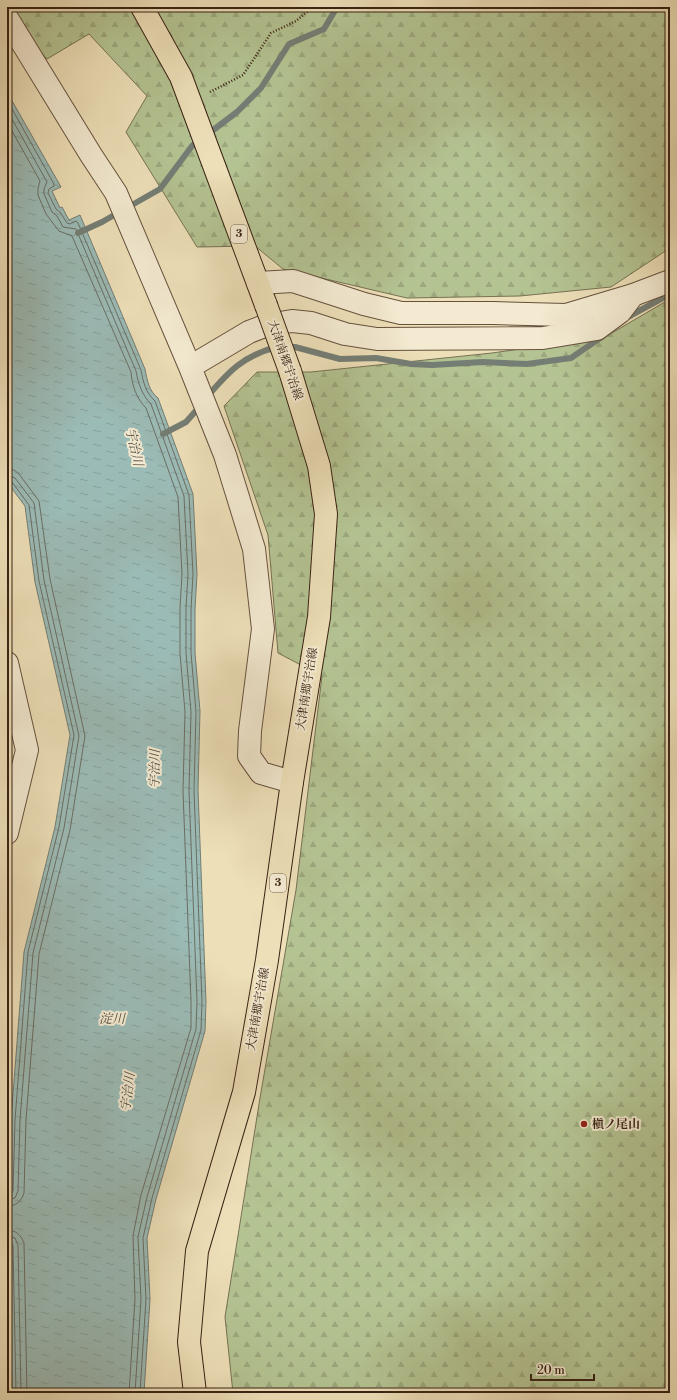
<svg xmlns="http://www.w3.org/2000/svg" width="677" height="1400" font-family="'Libre Bodoni','Noto Serif JP',serif">
<style>
.forest{fill:url(#forest-firs);stroke:#767253}
.water{fill:url(#water-ripples);stroke:#747e75}
.lines{fill:none;stroke-linecap:round;stroke-linejoin:round}
.shore{stroke:#6a6e65;stroke-width:1}
.stream{stroke:#747e75;stroke-width:6}
.minor-casing{stroke:#66513d;stroke-width:24}
.major-casing{stroke:#392214;stroke-width:24}
.path{stroke:#392214;stroke-width:2.5;stroke-dasharray:1 2;stroke-linecap:butt}
.minor{stroke:#f3ead1;stroke-width:22}
.major{stroke:#eddfb8;stroke-width:22}
.major-bridge-casing{stroke:#392214;stroke-width:24;stroke-linecap:butt}
.major-bridge{stroke:#eddfb8;stroke-width:22}
.poi-dot{fill:#8f2418;stroke:#f3ead1;stroke-width:1.5}
.labels{text-anchor:middle;dominant-baseline:central;stroke-width:4;stroke-linejoin:round;paint-order:stroke}
.shield{fill:#f3ead1;stroke:#715e4d;stroke-width:1}
.shield-label{font-size:11px;font-weight:bold;fill:#392214}
.street-label{font-size:12px;fill:#392214;stroke:#f3ead1}
.poi-label{font-size:12px;font-weight:bold;fill:#392214;stroke:#f3ead1;text-anchor:start}
.water-label{font-size:13px;font-style:italic;fill:#565045;stroke:#f3ead1}
</style>
<defs>
<pattern id="forest-firs" width="22" height="20" patternUnits="userSpaceOnUse"><rect width="22" height="20" fill="#b4c392"/><path d="M5 1l3.5 6h-7zM16 11l3.5 6h-7z" fill="#9ca77d"/></pattern>
<pattern id="water-ripples" width="26" height="14" patternUnits="userSpaceOnUse"><rect width="26" height="14" fill="#9bbbb6"/><path d="M2 4q2-2 4 0t4 0M15 11q2-2 4 0t4 0" fill="none" stroke="#86a09c"/></pattern>
</defs>
<rect width="100%" height="100%" fill="#eddfb8"/>
<filter id="stains"><feTurbulence type="fractalNoise" baseFrequency=".005" numOctaves="4"/><feColorMatrix values="0 0 0 0 .2 0 0 0 0 .09 0 0 0 0 .02 0 0 0 .5 -.17"/></filter>
<radialGradient id="worn" r=".72"><stop offset=".6" stop-color="#630" stop-opacity="0"/><stop offset="1" stop-color="#630" stop-opacity=".3"/></radialGradient>
<!-- forest -->
<path class="forest" d="M7,7H670V248L611,287L520,296L407,298L283,269L255,246L197,247L126,132L147,96L89,34L47,59L7,16Z
M670,299V1393H233L225,1317L260,1098L296,890L322,676L278,653L268,535L224,406L257,372H311L492,353L605,337Z"/>
<!-- water -->
<path class="water" d="M7,92L61,187L52,191L60,208L62,207L69,220L80,215L145,369C147,380 149,391 158,398L193,494L197,574L195,609V653L200,711L198,790L206,1002L205,1031L156,1199L147,1238L150,1299L144,1393H12L8,1212L11,1120L24,952L55,827L70,735L35,582L25,506L7,482Z"/>
<g class="lines">
<!-- shore -->
<path class="shore" d="M7,100L54,184V186L49,189L48,193L56,209L60,212L67,223L70,224L76,221L78,223L141,370C143,382 146,393 155,401L189,495L193,574L191,609V653L196,712L194,791L202,1002L201,1030L152,1198L143,1238L146,1299L140,1393
M7,110L47,182L44,189V194L52,212L57,216L63,227L76,229L136,371C138,383 142,395 151,404L184,496L188,574L186,608V653L191,712L189,791L197,1002L196,1029L147,1197L138,1237L141,1299L135,1393
M7,122L40,181L38,188V195L46,214L59,231L72,236L131,372C132,385 136,398 146,408L178,497L182,574L180,608V653L185,712L183,791L191,1002V1028L141,1195L133,1236L135,1299L129,1393
M7,469L14,470L19,474L39,501L50,579L85,736L70,830L39,954L26,1120L24,1193C21,1202 16,1206 7,1206
M7,475L15,478L34,503L44,580L79,736L64,828L33,953L20,1120L18,1191L15,1198L7,1200
M7,480L12,482L29,505L39,581L74,735L59,827L28,952L15,1120L13,1191L11,1194L7,1195
M7,1230C16,1230 21,1235 24,1243L27,1393
M7,1236L15,1238L18,1245L21,1393
M7,1241L11,1242L13,1246L16,1393"/>
<!-- stream -->
<path class="stream" d="M208,134L237,112L261,88L289,44L324,29L337,7
M78,233L102,222L160,189L192,146L200,140
M626,318L670,294
M286,347H295L340,359L376,358L411,364L432,365L483,362L527,364L571,358L603,336
M207,397C228,372 244,355 277,347
M163,434L186,422L201,405"/>
<!-- minor casing -->
<g class="minor-casing">
<path id="minor" d="M7,18L91,155L116,193L190,367L225,455L254,549L263,629L250,731L249,756L261,773L292,782
M258,283L293,281L364,304L401,313H493L566,315L633,295L670,281
M190,367L249,332L267,325L292,321L311,323L345,334L377,339L543,338L597,329L620,312L633,295
M7,663L27,750L7,833"/>
</g>
<!-- major casing -->
<g class="major-casing">
<path id="major" d="M142,7L181,77L266,305
M195,1393L189,1342L197,1251L244,1092L267,960L292,782L319,617L326,514L319,466L290,371"/>
</g>
<!-- path -->
<path class="path" d="M210,92L243,75L271,33L296,21L313,7"/>
<!-- minor -->
<use href="#minor" class="minor"/>
<!-- major -->
<use href="#major" class="major"/>
<!-- major-bridge casing -->
<g class="major-bridge-casing">
<path id="major-bridge" d="M266,305L290,371"/>
</g>
<!-- major-bridge -->
<use href="#major-bridge" class="major-bridge"/>
</g>
<!-- markers -->
<circle class="poi-dot" cx="584" cy="1124" r="4"/>
<g class="labels">
<!-- shield labels -->
<g class="shield">
<rect x="231" y="225" width="16" height="18" rx="3"/>
<rect x="270" y="874" width="16" height="18" rx="3"/>
</g>
<g class="shield-label">
<text x="239" y="234">3</text>
<text x="278" y="883">3</text>
</g>
<!-- street labels -->
<g class="street-label">
<text transform="translate(285 360) rotate(71)">大津南郷宇治線</text>
<text transform="translate(307 689) rotate(-81)">大津南郷宇治線</text>
<text transform="translate(258 1009) rotate(-80)">大津南郷宇治線</text>
</g>
<!-- poi labels -->
<g class="poi-label">
<text x="592" y="1124">槇ノ尾山</text>
</g>
<!-- water labels -->
<g class="water-label">
<text transform="translate(134 447) rotate(77)">宇治川</text>
<text transform="translate(155 769) rotate(-89)">宇治川</text>
<text x="112" y="1019">淀川</text>
<text transform="translate(128 1092) rotate(-83)">宇治川</text>
</g>
</g>
<!-- margin -->
<rect width="677" height="1400" fill="none" stroke="#eddfb8" stroke-width="24"/>
<rect x="8" y="8" width="661" height="1384" fill="none" stroke="#392214" stroke-width="2"/>
<rect x="12" y="12" width="653" height="1376" fill="none" stroke="#392214"/>
<!-- scale -->
<path d="M531 1374v6h63v-6" fill="none" stroke="#392214" stroke-width="2"/>
<text x="537" y="1374" font-size="12" fill="#392214" stroke="#f3ead1" stroke-width="3" paint-order="stroke">20 m</text>
<rect width="100%" height="100%" filter="url(#stains)"/>
<rect width="100%" height="100%" fill="url(#worn)"/>
</svg>
